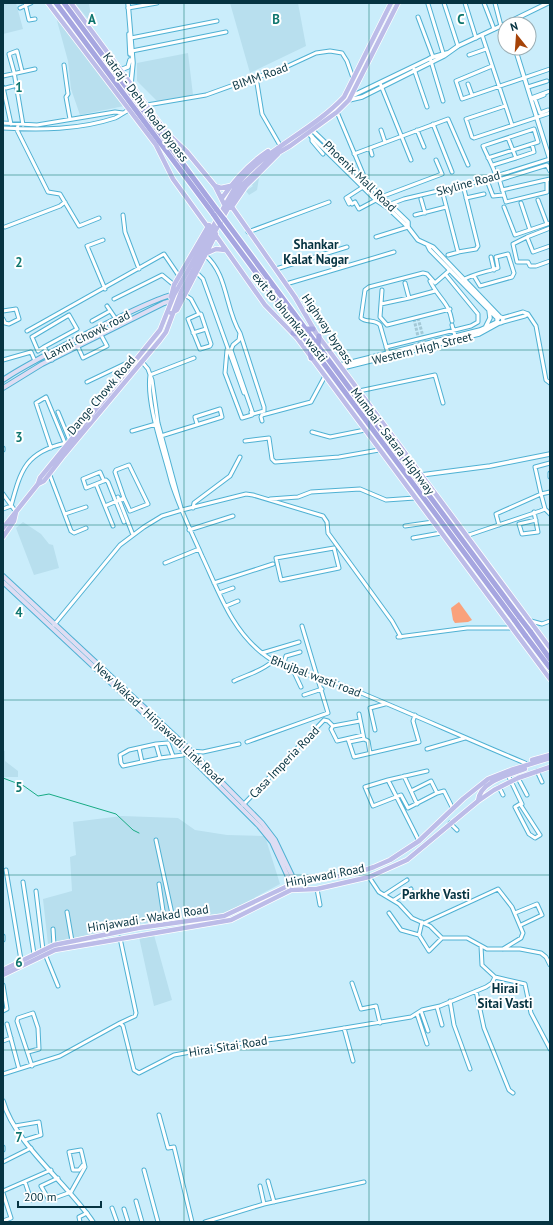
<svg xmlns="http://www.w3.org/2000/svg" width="553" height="1225" font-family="'PT Sans',sans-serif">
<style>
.built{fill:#b8dfee}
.green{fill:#f9a17b}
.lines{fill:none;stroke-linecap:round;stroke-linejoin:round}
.stream{stroke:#18ab84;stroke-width:1}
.minor-tunnel{stroke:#a3c8d6;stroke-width:3;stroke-dasharray:3 1.5;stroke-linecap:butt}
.minor-casing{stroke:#4fb1d3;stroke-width:5}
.tertiary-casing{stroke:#4fb1d3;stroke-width:5.5}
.secondary-casing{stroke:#4fb1d3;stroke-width:6}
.primary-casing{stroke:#fff;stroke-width:6}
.trunk-casing{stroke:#fff;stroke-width:7}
.minor{stroke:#fff;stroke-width:3}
.tertiary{stroke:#fff;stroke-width:3.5}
.secondary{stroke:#deddf3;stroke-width:4}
.primary{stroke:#bcbce8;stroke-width:4.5}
.trunk{stroke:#a6a6e0;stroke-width:5}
.trunk-bridge-casing{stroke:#fff;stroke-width:7;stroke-linecap:butt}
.trunk-bridge{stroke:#a6a6e0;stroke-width:5}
.grid{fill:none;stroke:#0f766e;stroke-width:1;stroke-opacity:0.55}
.labels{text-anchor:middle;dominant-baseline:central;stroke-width:4;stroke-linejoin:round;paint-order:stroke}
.street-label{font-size:12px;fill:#063341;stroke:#fff}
.neighbourhood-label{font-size:13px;font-weight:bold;fill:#063341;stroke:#fff}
.grid-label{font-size:13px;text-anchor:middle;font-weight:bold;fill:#0f766e;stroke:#fff;stroke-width:4;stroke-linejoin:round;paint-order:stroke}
</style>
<rect width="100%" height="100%" fill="#caedfb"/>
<!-- built -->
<path class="built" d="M3,3H16L23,29L3,34Z
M75,3H89L92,24Z
M230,3H298L306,46L250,73Z
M56,17L114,94L124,106L80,115L71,89L68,61Z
M188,53L193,95L157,101L137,81V63Z
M259,178L257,190L249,195L246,191L253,186L252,185Z
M23,522L41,534L49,544L53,545L59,568L34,575L16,528Z
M3,750L5,751V761L18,771V777H3Z
M122,816L178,818L195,830L227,835L265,836L280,884L226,913L135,924L48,944L43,899L72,891L70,857L76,855L73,822Z
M154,935L172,1000L154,1006L139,937Z"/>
<!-- green -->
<path class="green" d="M459,602L472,620L468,622L455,623L453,620L451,608Z"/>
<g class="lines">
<!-- stream -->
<path class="stream" d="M3,778L24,786L38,796L49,794L116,814L133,830L139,833"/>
<!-- minor-tunnel -->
<path class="minor-tunnel" d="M418,318L425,344
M414,319L420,345"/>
<!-- minor casing -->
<g class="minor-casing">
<path id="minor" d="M25,3L29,20L35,19
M444,3L458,46
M465,3L476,38
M484,3L494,29
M495,3L501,26
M428,4L443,53
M20,8L31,3
M128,8L157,3
M418,17L433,57
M482,35L512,125
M131,38L217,21
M132,51L226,32
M469,55L486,49
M430,58L443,101
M64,65L68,94L66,97L70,119
M492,66L456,81L462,99L550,69
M414,69L427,107
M22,71L17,51L9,54L14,72L23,125
M3,76L35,69
M256,77L262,114L281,147
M380,83L411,160
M468,84L472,95
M3,87L11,124
M528,87L547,81
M6,88L17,85
M531,98L550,91
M534,99L544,95
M535,99L540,113L548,110
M147,105L206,95L256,77L275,72L316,53L330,51L342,53L347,61L353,78
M505,106L466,119L472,137L474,138L550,113
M337,112L366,181
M3,123L37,125L115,112L123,113
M433,124L452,172
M18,125L17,130L48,192L60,194L79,226L99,218
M3,128C40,130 79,130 115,118C120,116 124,112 129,110
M381,130L385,142
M417,130L424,147
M312,136V141L323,154
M508,138L516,158L534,152L532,144
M370,148L372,155
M354,154L448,119L468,165
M488,158L538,142L534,129L483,146C487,156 493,165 496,176
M493,165L516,158
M498,175L506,202L547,192V180
M499,180L547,165L550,171
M488,183L493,196L503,195
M442,190L458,252L476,249L478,246L463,185
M502,190L550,179
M381,197L442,174L436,160
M466,198L484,194
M349,199L352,204L355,202L359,209L376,200
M421,199L425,213
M538,200L547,224
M521,203L530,230
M349,204L346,198L363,187
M388,205L404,199L480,181L550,159
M504,207L515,235L550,223
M123,215L125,232L139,269
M415,215L446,207
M5,227L60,206L65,202
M550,228L527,237L533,252L550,246
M248,232L329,202
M376,237L408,227
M527,237L513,244L517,262H528L530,266H536L550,261
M103,240L87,246L105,289
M205,255C228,274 225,309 240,333L239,340L233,345L231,350L253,414L264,411V407L240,333
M448,255L459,252
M491,257L494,270
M276,269L347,247
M196,272L203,279L244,393
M463,280C473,274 486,272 498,268L496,257L508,254L514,273L512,277L480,286L474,276
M430,281C438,298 449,302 452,321
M405,283L409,298L435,291
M286,284L394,252
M382,290L380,317L387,325L450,309
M185,295L191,299L199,314L188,319L200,349L210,346L211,344L201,314H199
M114,299L162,275L174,285
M381,304L409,298
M107,306L120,325
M3,311L16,309L19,319L9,324L5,323L3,319
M528,314L536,326L546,380L550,383
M502,318L523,312L528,314L525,316L503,322
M92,321L110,311
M452,325L455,336
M27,331L164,254L179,276
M193,333L206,329
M44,347L38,351L32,337L69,315L77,329L44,347L52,360
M78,347L83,358L107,346L101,335
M386,347L471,326L478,322V314L446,275
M227,350L225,373L242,418L252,415L251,412
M388,353L380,325C375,319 366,323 361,318L365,290L369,287L423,273L427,274L435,283L450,270
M138,357L148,369L152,380L158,423L181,508
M3,360L31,352L35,361
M150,375C146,404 164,452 171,481C179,507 191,531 202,556C219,592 232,632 266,656C287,672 317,676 342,685C403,710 463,737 525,763
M150,375L194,358
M87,382L131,361L133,363
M359,391L435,375L443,403
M58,412L70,441
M262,421L261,417L262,415L311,402L325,376
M132,431L156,424
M312,432L330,437L365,430
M161,436L222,417L220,409L195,417L197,424
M245,441L269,438L272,459L275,462L339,457L379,450
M3,448V450
M51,448L36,403L46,397L65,443
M49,473L71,531L74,533L86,528
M550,473V477
M104,481L100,472L83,479L86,488L106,480L108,482L124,522
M96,484L113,526
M3,494L16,512
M118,497L133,535
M270,499L298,497L311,492L360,489L386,500L415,498
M105,506L124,498L130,511L148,504L129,465L116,470L115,472L124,498
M193,508L194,503L230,476L240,457
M3,509L11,506C21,469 26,452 66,443
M545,509L541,494L550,492
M534,512L538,532L522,534L519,524L536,520
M65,514L86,507
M499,525L496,514L541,494L535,467L550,463
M405,526L433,522
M189,530L233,516
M466,536L540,511L545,509L550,514
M413,538L441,533
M334,548L339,568L281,580L276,558Z
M165,563L199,549
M214,583L273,564
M219,593L233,588
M226,606L238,601
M531,621L542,624L550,621
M54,625L120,545L144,527L162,516L182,510L246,494L253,495L323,516L327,522L328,533L392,621L401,637
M398,637L467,628H512
M262,653L299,642
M283,666L286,656L300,652
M293,670L301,687
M234,681C248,674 261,672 273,661
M304,695L322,689
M359,714L364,739L368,741L370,753
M324,720L328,721L333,726
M333,726L331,729L337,741L363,735
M333,726L360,721
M375,730L370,708L385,704
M348,739L354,757L419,742L413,721L415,715
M247,742L328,713L302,626
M349,742L364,739
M156,744L168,743L173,756
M139,748L142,762
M427,749L465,738
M191,751L203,752L239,744
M160,758L123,766L121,763L120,755L129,750L156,744L160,758L183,755L190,750
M537,771L542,782
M508,775L522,804
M404,776L417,804
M518,778L527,795
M388,780L427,771
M499,787L503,795
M411,791L431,781L437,793L408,808L401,795L373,806L365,787L388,780L419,841
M437,793L444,791L453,809
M520,804L540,835L535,838L529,834L515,807Z
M243,805L324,720
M450,823L457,830
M156,840L174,923
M6,870L21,960
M369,877L379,892L399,904L412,918L430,926L442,938H467L487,949H520L541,953L546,957L550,965
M23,882L34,954
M159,884L165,924
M317,889L320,905
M36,891L43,950
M384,895L407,880
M394,900L411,889
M67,912L72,941
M389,913L401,930L419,935L429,951L442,938
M515,913L537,904L542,915L521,925
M424,923L498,889L512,907L523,933L521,938L503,949
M53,929L54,945
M419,935L422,922
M3,936V940
M120,938L136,1013L135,1016L120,1023
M45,954L58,986
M495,977L525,984L531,1013L550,1049
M352,983L361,1009L376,1006L380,1023
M3,985L7,1009L3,1011
M476,991L484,1028L509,1090L513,1093
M450,1001L454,1025L470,1069
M437,1007L442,1025
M421,1011L428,1031
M417,1014L427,1044
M7,1024L19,1069
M344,1028L353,1061
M3,1041L11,1038
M28,1052L39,1049L38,1028L33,1013L18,1018L17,1021L32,1066
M3,1074L60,1056L120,1023L123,1026L134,1070L139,1073L174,1055L229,1045L290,1037L411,1017L422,1010L440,1006L486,987L492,983L495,977L482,965L481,946
M159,1115L168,1148L174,1147L192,1222
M15,1126L39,1122L41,1135L25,1140
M3,1147V1150
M3,1162L31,1148
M144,1170L158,1222
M58,1178L41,1186L49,1200L71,1192L85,1167L81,1150L69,1152L73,1170H79L83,1165
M268,1181L274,1202
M25,1182L31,1200
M260,1186L264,1204
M3,1191L51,1170
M3,1193L11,1218L3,1221
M136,1201L142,1222
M112,1208L117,1222
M124,1209L128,1222
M80,1222L79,1217L87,1213
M205,1222L264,1204L364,1182"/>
</g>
<!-- tertiary casing -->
<g class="tertiary-casing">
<path id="tertiary" d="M128,3L133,63L131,84
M505,24L548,3
M129,34L130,54
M515,48L550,160
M120,70L128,67L130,60
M352,96L433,57L447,53
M349,100L362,97L444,56L458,46L505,24
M311,129L408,222V227
M307,132L376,200L388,208L408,227L418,240L433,247L500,317
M428,246L430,250L498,319
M497 320a3 3 0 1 1 6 0a3 3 0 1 1-6 0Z
M486,326L490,318L489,310
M340,365L480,330L497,322
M342,368L479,334L499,323
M421,475L490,466L550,454
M3,1101C15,1144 68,1184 93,1222"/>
</g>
<!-- secondary casing -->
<g class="secondary-casing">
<path id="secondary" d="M3,380C21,367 158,294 174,295
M3,388L42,364L164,303L171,301
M3,576L191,751L262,823L275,840L296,884
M3,582L184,751L259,826L272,842L289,879L290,886"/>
</g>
<!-- primary casing -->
<g class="primary-casing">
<path id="primary" d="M48,3L156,145L173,179L207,226
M71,3L167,133L187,152L215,186L224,204
M215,186L221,188L230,186
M222,198C235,179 249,164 268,151
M232,207L295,297L316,333L550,648
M231,208L246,186L278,154
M217,237L265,305L297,338L550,679
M207,253L216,249L225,250
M171,297L174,285L209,225
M171,313L177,310L216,234
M38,484L44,481L64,455L160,340L166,332L181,292L240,187L273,156L290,146L337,112L349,100L398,3
M3,528L38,484L40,478L160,330L174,295L237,184C267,148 312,131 344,97L391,3
M3,537L14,521L16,512
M532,760L550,755
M478,801C480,781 509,775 525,769
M3,970L54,945L138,928L224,916L292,884L356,873L374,867L390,860L419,841L463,799L488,779L511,770L550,758
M3,975L55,950L231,920L291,890L317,889L369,877L407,860L478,801L494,790L518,778L550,767"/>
</g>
<!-- trunk casing -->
<g class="trunk-casing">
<path id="trunk" d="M56,3L214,215
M64,3L217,210
M224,219L520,618
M220,224L515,621
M305,329H313
M293,333L302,335
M318,346L319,336
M310,347L311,358
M530,631L550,659
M525,635L550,668"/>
</g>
<!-- minor -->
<use href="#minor" class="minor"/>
<!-- tertiary -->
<use href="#tertiary" class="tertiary"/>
<!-- secondary -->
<use href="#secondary" class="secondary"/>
<!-- primary -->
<use href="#primary" class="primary"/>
<!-- trunk -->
<use href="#trunk" class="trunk"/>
<!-- trunk-bridge casing -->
<g class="trunk-bridge-casing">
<path id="trunk-bridge" d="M217,210L224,219
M214,215L220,224
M520,618L530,631
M515,621L525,635"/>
</g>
<!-- trunk-bridge -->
<use href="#trunk-bridge" class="trunk-bridge"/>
</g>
<!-- grid -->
<path class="grid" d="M184,3V1222M369,3V1222M3,175H550M3,350H550M3,525H550M3,700H550M3,875H550M3,1050H550"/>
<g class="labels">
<!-- street labels -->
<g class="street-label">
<text transform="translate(260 76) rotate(-20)">BIMM Road</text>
<text transform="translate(146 107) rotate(53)">Katraj - Dehu Road Bypass</text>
<text transform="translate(360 176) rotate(44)">Phoenix Mall Road</text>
<text transform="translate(468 183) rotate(-15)">Skyline Road</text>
<text transform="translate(290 317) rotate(51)">exit to bhumkar wasti</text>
<text transform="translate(328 329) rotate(56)">Highway bypass</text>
<text transform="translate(87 335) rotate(-27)">Laxmi Chowk road</text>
<text transform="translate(422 348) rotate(-14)">Western High Street</text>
<text transform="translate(101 395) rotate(-50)">Dange Chowk Road</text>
<text transform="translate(393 441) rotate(53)">Mumbai - Satara Highway</text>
<text transform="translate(316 676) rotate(21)">Bhujbal wasti road</text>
<text transform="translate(159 723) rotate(43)">New Wakad - Hinjawadi Link Road</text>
<text transform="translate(284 762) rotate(-46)">Casa Imperia Road</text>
<text transform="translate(325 875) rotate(-11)">Hinjawadi Road</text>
<text transform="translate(148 918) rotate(-9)">Hinjawadi - Wakad Road</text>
<text transform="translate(228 1046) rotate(-9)">Hirai Sitai Road</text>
</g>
<!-- neighbourhood labels -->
<g class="neighbourhood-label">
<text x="316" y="244">Shankar<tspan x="316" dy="15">Kalat Nagar</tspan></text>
<text x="436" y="894">Parkhe Vasti</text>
<text x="505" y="988">Hirai<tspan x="505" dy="15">Sitai Vasti</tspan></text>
</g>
</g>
<g class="grid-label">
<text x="92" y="24">A</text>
<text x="276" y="24">B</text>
<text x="461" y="24">C</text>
<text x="19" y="92">1</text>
<text x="19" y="267">2</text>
<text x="19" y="442">3</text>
<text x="19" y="617">4</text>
<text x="19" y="792">5</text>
<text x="19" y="967">6</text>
<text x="19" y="1142">7</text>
</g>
<!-- border -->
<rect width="553" height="1225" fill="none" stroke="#063341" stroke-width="8"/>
<!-- north arrow -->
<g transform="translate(517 36) rotate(343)"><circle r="19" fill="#ffffff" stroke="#9badb3"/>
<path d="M0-3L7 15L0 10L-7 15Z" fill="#a64308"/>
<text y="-6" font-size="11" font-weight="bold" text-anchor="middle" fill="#063341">N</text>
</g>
<!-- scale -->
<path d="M18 1201v6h83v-6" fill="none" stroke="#063341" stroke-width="2"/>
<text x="24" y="1201" font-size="12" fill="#063341" stroke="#ffffff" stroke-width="3" paint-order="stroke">200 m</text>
</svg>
